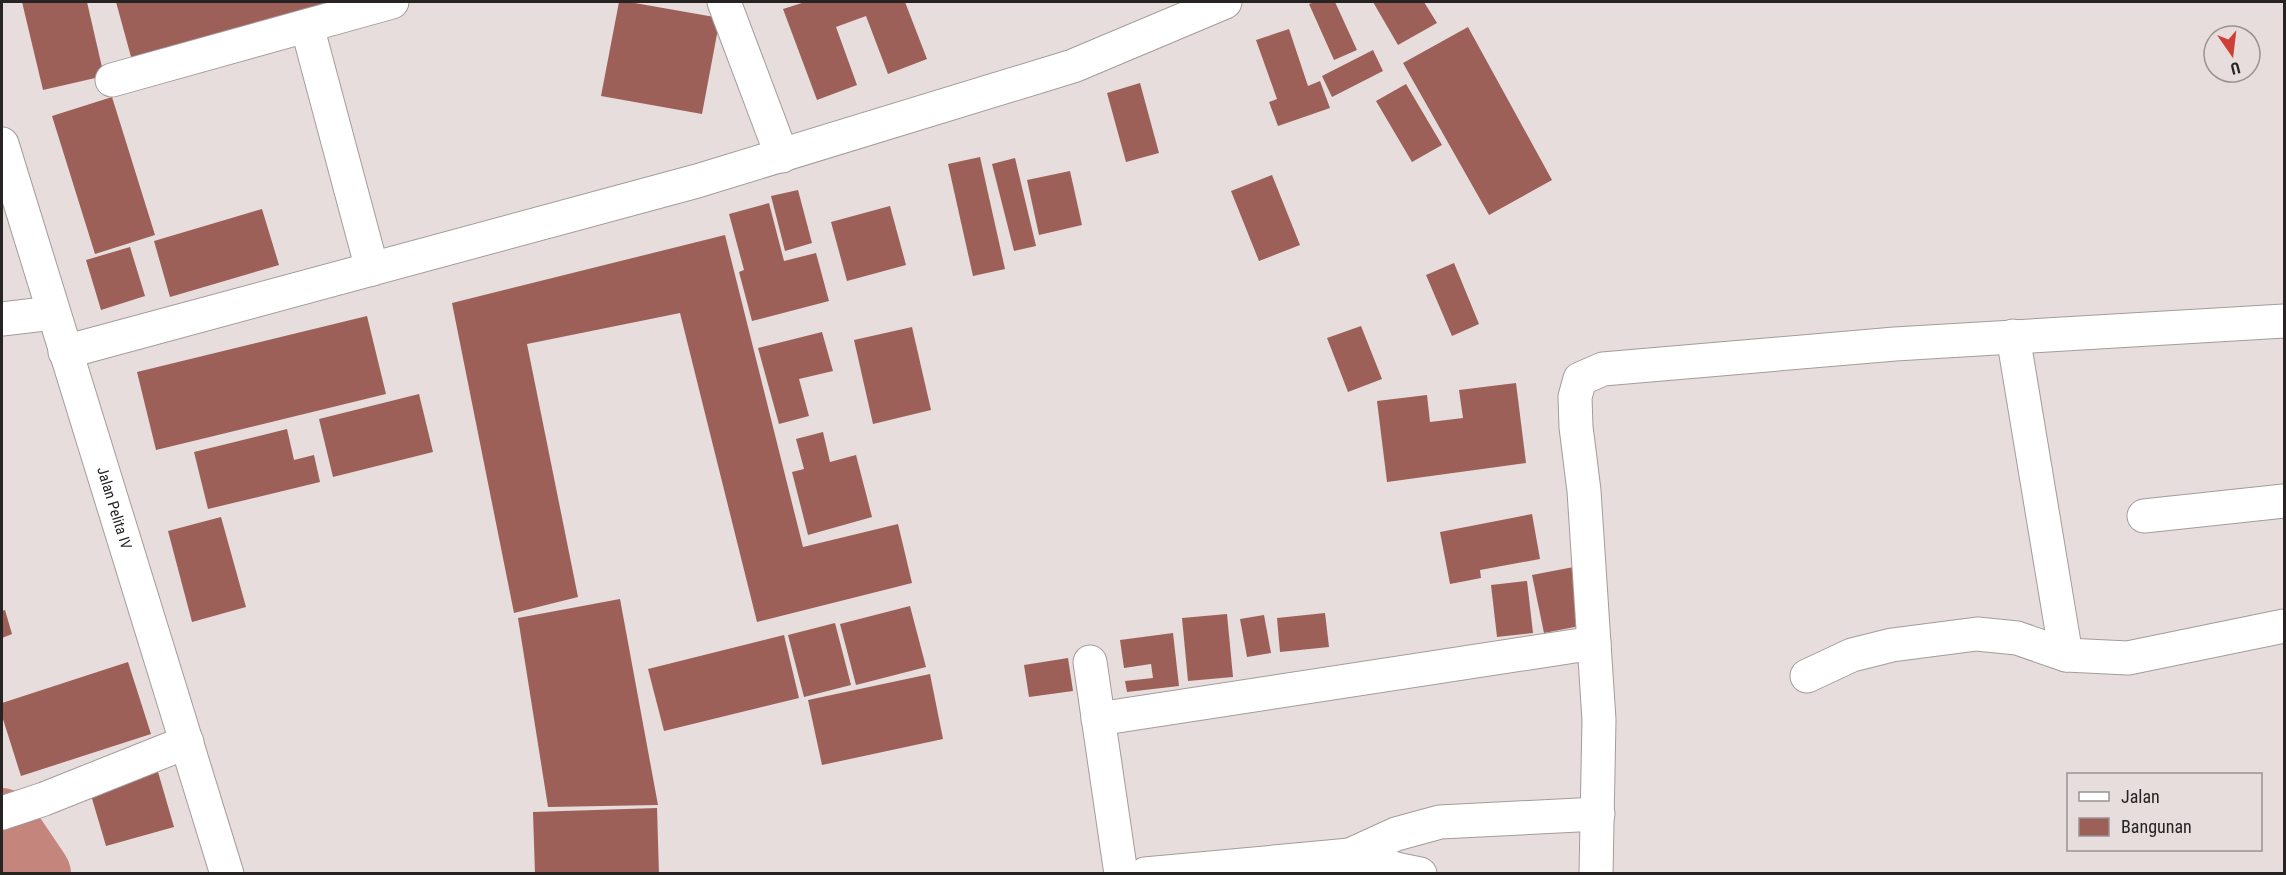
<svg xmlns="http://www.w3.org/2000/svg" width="2286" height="875" font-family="'Roboto Condensed',sans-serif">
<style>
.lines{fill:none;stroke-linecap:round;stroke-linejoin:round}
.river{stroke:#c4857c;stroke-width:68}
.building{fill:#9c6058}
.minor-casing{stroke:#a49c9b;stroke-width:35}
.minor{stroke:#fff;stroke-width:33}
.labels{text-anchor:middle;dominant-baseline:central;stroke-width:5;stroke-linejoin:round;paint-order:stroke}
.street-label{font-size:15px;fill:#262322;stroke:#e6dddc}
</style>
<rect width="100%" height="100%" fill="#e6dddc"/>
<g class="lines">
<!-- river -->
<path class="river" d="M2,822L37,874"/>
</g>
<!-- building -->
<path class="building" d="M22,2H87L104,76L43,90Z
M116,2H352L133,64Z
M619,2H629L720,18L702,114L601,96Z
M805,2H905L927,59L888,74L866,16L836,27L857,85L817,100L783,9Z
M1315,2H1335L1357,50L1334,60L1309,4Z
M1373,2H1424L1437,23L1398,45Z
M1468,27L1552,180L1489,215L1403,63Z
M1289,29L1308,86L1320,81L1330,108L1278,126L1269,102L1277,99L1256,40Z
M1373,50L1383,71L1332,97L1322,76Z
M1140,83L1159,153L1126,162L1107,93Z
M1406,84L1442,145L1412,162L1376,101Z
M112,97L155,235L95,254L52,116Z
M980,157L1005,269L973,276L948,164Z
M1015,158L1036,246L1014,251L992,164Z
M1070,171L1082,225L1039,235L1027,180Z
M1272,175L1300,245L1259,261L1231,191Z
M798,190L812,243L785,251L771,196Z
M769,203L784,261L816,253L829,301L752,321L739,272L744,270L729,214Z
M890,206L906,265L847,281L831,222Z
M262,209L279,265L170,297L154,241Z
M725,235L803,547L898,524L912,583L757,622L680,313L527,344L578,597L514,613L452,303Z
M130,247L145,296L101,310L86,260Z
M1454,263L1479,324L1452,336L1426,275Z
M367,316L386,394L156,450L137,372Z
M1361,326L1382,379L1348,392L1327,338Z
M912,327L931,410L873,424L854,340Z
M822,332L833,371L799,379L809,416L779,424L758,348Z
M1516,383L1526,463L1387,482L1377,401L1427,395L1430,422L1463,418L1459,390Z
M419,394L433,452L333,477L319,419Z
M287,429L294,460L314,455L320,482L208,509L194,452Z
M823,432L830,462L856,455L872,517L808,535L792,472L804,469L796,439Z
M1532,514L1540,559L1480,570L1481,578L1450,584L1440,532Z
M221,517L246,607L192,622L168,531Z
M1579,566L1590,624L1544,633L1532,575Z
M1527,581L1533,633L1497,637L1491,585Z
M620,599L658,805L548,807L518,618Z
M910,606L926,667L856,685L840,624Z
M5,610L12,634L2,638V611Z
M1325,613L1329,647L1280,652L1277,618Z
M1227,614L1233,677L1188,681L1182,618Z
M1264,615L1271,653L1247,657L1240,619Z
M835,623L851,685L804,697L788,635Z
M1173,633L1179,686L1127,692L1125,681L1153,678L1151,664L1124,668L1120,640Z
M784,635L799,698L664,731L648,669Z
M1068,658L1073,691L1029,697L1024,665Z
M128,662L151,734L21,776L2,716V703Z
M930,674L943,739L822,765L808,700Z
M156,765L174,827L106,846L88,785Z
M657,808L659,874H535L533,812Z"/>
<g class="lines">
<!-- minor casing -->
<g class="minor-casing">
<g id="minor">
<path d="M724,2L782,156"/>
<path d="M307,26L372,269"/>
<path d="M112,80L392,2"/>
<path id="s1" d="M2,144L227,874"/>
<path d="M2,319L53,313"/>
<path d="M2013,336L2066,655"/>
<path d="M65,352L697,181L1073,66L1225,2"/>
<path d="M2144,516L2284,501"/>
<path d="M1090,662L1121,874"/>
<path d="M1807,676L1852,655L1892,645L1977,634L2017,638L2066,655L2128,658L2284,626"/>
<path d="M1098,719L1594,643"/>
<path d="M2,813L44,799L187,742"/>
<path d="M1350,855L1396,834L1440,822L1598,814"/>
<path d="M1145,874L1350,855L1400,870L1420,874"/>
<path d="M1596,874L1599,720L1584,491L1576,427L1575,397L1580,379L1603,369L1895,344L2284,321"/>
</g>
</g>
<!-- minor -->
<use href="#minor" class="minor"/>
</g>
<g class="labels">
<!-- street labels -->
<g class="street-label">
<text stroke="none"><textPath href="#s1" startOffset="381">Jalan Pelita IV</textPath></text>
</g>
</g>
<!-- border -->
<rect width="2286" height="875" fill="none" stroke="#262322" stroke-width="6"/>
<!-- legend -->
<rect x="2067" y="773" width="195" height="78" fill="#e6dddc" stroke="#999392" stroke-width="1.5"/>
<rect x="2079" y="792" width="30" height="9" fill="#ffffff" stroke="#999392" stroke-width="1.5"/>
<text x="2121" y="803" font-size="18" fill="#262322">Jalan</text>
<rect x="2079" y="818" width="30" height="18" fill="#9c6058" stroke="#999392" stroke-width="1.5"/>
<text x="2121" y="833" font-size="18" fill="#262322">Bangunan</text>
<!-- north arrow -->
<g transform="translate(2232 54) rotate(166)"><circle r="28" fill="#e6dddc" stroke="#999392" stroke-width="1.5"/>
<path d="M0-4.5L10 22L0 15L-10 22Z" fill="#ce4035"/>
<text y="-9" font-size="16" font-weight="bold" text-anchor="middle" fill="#262322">U</text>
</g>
</svg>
